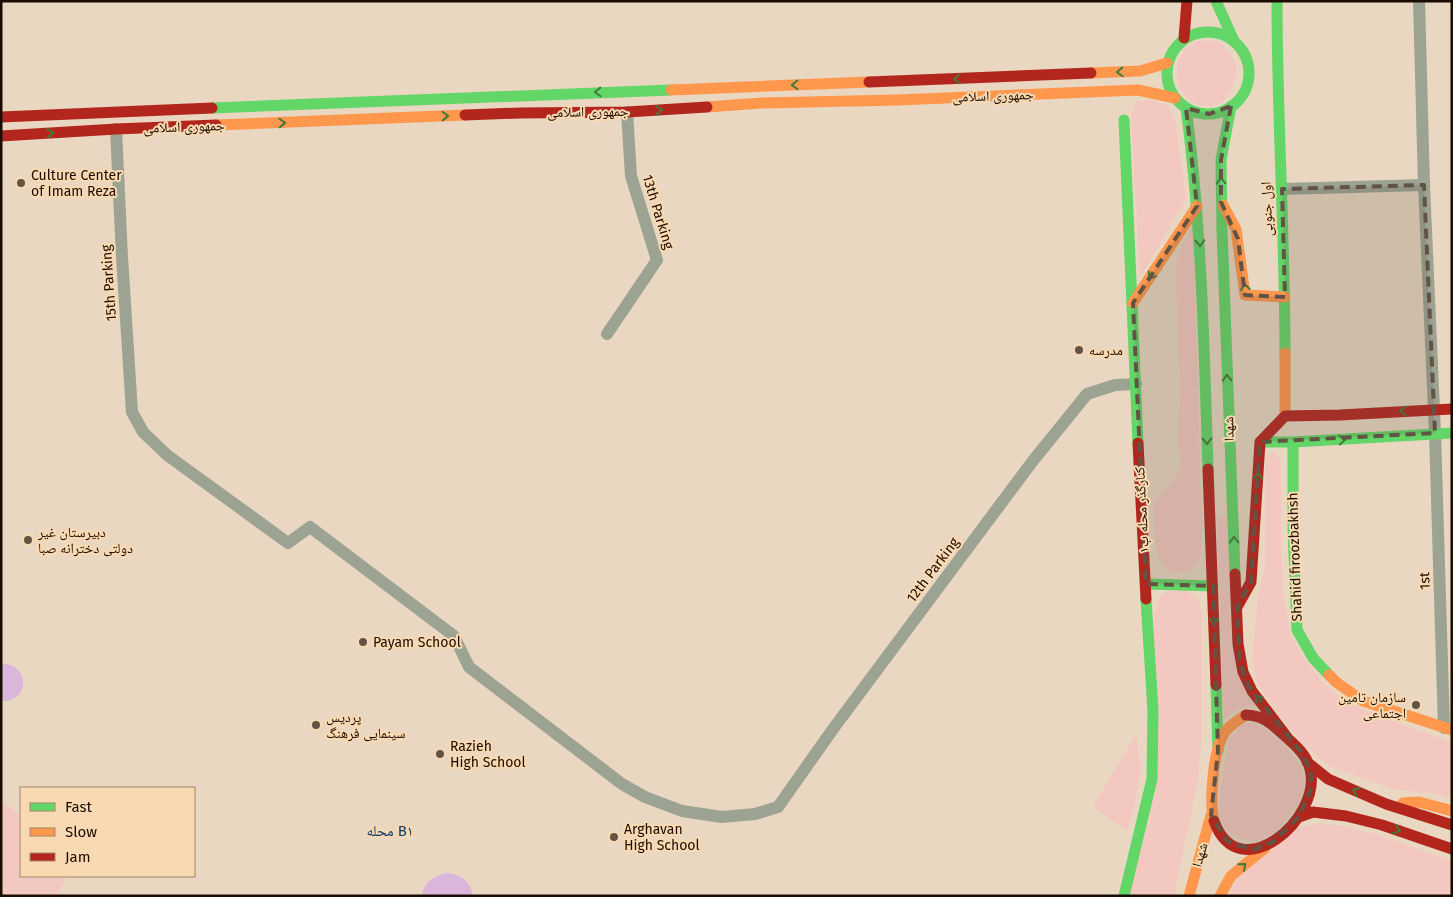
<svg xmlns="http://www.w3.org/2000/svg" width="1453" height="897" font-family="'Fira Sans','Noto Naskh Arabic',sans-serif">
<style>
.green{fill:#f2c8c1}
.water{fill:#dab6dd}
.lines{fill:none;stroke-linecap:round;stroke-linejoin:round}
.street{stroke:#9da392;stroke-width:12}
.fast{stroke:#63d668;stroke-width:11}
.slow{stroke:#ff974d;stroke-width:11}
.jam{stroke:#b3261e;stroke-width:11}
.oneway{stroke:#427b39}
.marked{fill:#625344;fill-opacity:0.2;stroke:#625344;stroke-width:4;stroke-dasharray:10 6;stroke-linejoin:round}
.poi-dot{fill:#625344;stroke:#f9d9b1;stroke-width:2}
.labels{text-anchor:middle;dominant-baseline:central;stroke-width:4;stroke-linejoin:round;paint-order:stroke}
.street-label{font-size:14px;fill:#1a0c00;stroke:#f9d9b1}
.poi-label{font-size:14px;fill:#1a0c00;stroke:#f9d9b1;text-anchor:start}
.neighbourhood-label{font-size:15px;fill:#09396b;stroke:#f9d9b1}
</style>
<rect width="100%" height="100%" fill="#e9d7c1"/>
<!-- green -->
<path class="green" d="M1197,41H1218C1225,47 1234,56 1236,66C1238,80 1228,103 1213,107C1213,107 1206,106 1206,106C1189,105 1178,91 1177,75C1176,59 1184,49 1197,41Z
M1153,100L1168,106L1176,124L1186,199L1140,278L1131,114L1137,101Z
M1193,224L1202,538L1200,558L1191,570L1178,573L1166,569L1157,556L1153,502L1177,477L1181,460L1178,446L1180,388L1176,279L1177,255Z
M1268,452H1276L1281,463V535L1283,592L1290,633L1302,656L1321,681L1343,700L1380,716L1452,743V798L1430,793L1393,789L1329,766L1303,744L1280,717L1257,683L1252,656L1258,595L1265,567V472Z
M1227,515L1231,627L1258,706C1241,705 1236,710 1224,720L1217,516Z
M1169,591H1186L1197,597L1202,612V736L1198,779L1174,896H1128L1150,817L1154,615L1160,596Z
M1253,722L1268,732L1286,747L1300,765L1304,784L1299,802L1275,832L1257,841L1239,839L1225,828L1219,813L1221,787L1229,741L1242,725Z
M1136,734L1141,768L1134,807L1127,831L1093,807Z
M1,801L21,816V876H68L55,896H1Z
M1319,823L1347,827L1375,834L1452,861V896H1229L1237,879L1297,828Z"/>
<!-- water -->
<path class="water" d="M1,664C30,662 31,703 1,701Z
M446,873C460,874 471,881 473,896H422C424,882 433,876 446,873Z"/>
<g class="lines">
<!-- street -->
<path class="street" d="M1419,1L1424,185L1435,433L1444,728
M116,129L122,257L132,412L143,432L167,455L288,543L310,527L454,636L469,667L622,784L645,797L682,811L722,817L755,814L778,807L833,729L982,529L1032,462L1087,394L1115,385L1136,384
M1282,189L1424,185
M607,334L657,260L631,176L627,112"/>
<!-- fast -->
<path class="fast" d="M1216,1L1234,41
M1277,1C1277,118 1285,236 1285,353
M1167 73a41 41 0 1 1 82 0a41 41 0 1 1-82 0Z
M1231,106L1221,160L1222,230L1235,574
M212,108L671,90
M1186,108C1202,228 1204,348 1208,469
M1124,120L1138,443
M1260,442H1293L1452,433
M1293,442V530L1297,630L1313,658L1329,675
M1146,584L1213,586
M1216,685L1218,751
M1124,896L1152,779L1153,711L1146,599"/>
<!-- slow -->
<path class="slow" d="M1091,73L1140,71L1167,63
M671,90L869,82
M707,107L761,103L897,100L1138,90L1175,98
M216,125L465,115
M1223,205L1236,229L1245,295L1285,297
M1133,303L1197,206
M1285,353V416
M1329,675L1336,682L1363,701L1452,730
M1403,803L1419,802L1452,811
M1214,821C1209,802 1213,749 1225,732C1230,725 1238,720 1246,715
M1189,896L1211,815
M1220,896L1231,876L1265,848"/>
<!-- jam -->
<path class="jam" d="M1184,38L1187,1
M869,82L1091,73
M465,115L520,113L627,112L707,107
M1,117L212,108
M1,136L116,129L216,125
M1285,416L1340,415L1452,409
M1138,443L1146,599
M1208,469L1216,685
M1235,574L1238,644L1243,672L1252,691L1287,737
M1237,607L1251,582L1260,442L1285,416
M1307,762L1328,779L1386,804L1452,825
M1299,817L1313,812L1346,816L1382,825L1452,849
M1214,821C1239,890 1323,818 1310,769C1307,755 1295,745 1285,736C1273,725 1263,715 1246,715"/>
</g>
<!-- one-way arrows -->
<defs><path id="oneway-chevron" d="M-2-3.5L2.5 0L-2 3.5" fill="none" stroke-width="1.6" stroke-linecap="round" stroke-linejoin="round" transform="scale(1.25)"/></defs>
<g class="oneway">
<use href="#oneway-chevron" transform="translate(1120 72) rotate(177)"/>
<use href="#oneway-chevron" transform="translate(957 79) rotate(177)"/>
<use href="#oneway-chevron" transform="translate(795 85) rotate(178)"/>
<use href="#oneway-chevron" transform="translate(598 92) rotate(178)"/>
<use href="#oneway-chevron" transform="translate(659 110) rotate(-4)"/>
<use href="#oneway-chevron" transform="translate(445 116) rotate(-2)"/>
<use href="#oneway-chevron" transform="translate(282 123) rotate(-2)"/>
<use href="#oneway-chevron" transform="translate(50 133) rotate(-3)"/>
<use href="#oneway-chevron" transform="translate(1221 181) rotate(-91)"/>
<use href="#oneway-chevron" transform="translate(1200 243) rotate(88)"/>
<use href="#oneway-chevron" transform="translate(1151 276) rotate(123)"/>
<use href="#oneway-chevron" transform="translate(1245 287) rotate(-96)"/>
<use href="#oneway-chevron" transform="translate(1227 378) rotate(-92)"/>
<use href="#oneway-chevron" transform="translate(1403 411) rotate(177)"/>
<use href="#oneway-chevron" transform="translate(1342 440) rotate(-4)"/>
<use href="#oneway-chevron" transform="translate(1207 441) rotate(88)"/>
<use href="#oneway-chevron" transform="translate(1258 476) rotate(-87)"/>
<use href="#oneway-chevron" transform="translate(1234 540) rotate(-93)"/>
<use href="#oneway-chevron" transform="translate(1214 621) rotate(89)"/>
<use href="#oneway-chevron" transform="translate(1258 698) rotate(-127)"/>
<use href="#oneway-chevron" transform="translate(1356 791) rotate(-157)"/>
<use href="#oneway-chevron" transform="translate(1397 830) rotate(19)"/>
<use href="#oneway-chevron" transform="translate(1243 866) rotate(-41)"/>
</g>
<!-- marked area -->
<path class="marked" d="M1231,106L1221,160V202L1238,239L1245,295L1285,297L1282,189L1424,185L1435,433L1260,442L1251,582L1237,608L1240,663L1248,685L1302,753L1311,771L1312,787L1299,817L1273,842L1253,850L1227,841L1211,815L1218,751L1213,586L1146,584L1133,303L1197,206L1186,108L1209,114Z"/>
<!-- markers -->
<g class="poi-dot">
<circle cx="21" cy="183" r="5"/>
<circle cx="1079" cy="350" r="5"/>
<circle cx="28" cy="540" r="5"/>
<circle cx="363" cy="642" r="5"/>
<circle cx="1416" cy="705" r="5"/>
<circle cx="316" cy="725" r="5"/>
<circle cx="440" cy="754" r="5"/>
<circle cx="614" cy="837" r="5"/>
</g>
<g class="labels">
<!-- street labels -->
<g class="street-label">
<text transform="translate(993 96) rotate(-2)">جمهوری اسلامی</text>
<text transform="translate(588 112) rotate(-1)">جمهوری اسلامی</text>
<text transform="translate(184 127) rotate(-2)">جمهوری اسلامی</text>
<text transform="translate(1267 209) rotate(-92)">اول جنوبی</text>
<text transform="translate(658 212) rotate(73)">13th Parking</text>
<text transform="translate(109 283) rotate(-94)">15th Parking</text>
<text transform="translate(1229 429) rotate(-92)">شهدا</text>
<text transform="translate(1142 510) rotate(-93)">کنارگذر محله ب۱</text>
<text transform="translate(1295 557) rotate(-92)">Shahid firoozbakhsh</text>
<text transform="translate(933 570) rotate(-53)">12th Parking</text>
<text transform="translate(1425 581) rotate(-92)">1st</text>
<text transform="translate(1200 855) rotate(-74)">شهدا</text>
</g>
<!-- poi labels -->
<g class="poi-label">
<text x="31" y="175">Culture Center<tspan x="31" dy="16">of Imam Reza</tspan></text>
<text x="1089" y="350">مدرسه</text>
<text x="38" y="532">دبیرستان غیر<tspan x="38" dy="16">دولتی دخترانه صبا</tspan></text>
<text x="373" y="642">Payam School</text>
<text x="1406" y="697" text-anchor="end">سازمان تامین<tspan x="1406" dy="16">اجتماعی</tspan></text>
<text x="326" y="717">پردیس<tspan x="326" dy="16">سینمایی فرهنگ</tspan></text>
<text x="450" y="746">Razieh<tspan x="450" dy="16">High School</tspan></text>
<text x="624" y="829">Arghavan<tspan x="624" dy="16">High School</tspan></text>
</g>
<!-- neighbourhood labels -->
<g class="neighbourhood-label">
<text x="390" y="831">محله B۱</text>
</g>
</g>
<!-- border -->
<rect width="1453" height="897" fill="none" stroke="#1a0c00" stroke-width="5"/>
<!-- legend -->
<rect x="20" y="787" width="175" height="90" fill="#f9d9b1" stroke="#a0876a"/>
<rect x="30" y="803" width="25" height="8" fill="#63d668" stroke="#a0876a"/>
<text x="65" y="812" font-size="15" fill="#1a0c00">Fast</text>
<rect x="30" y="828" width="25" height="8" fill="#ff974d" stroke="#a0876a"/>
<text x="65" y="837" font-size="15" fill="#1a0c00">Slow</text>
<rect x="30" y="853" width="25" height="8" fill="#b3261e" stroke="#a0876a"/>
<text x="65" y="862" font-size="15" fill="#1a0c00">Jam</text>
</svg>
